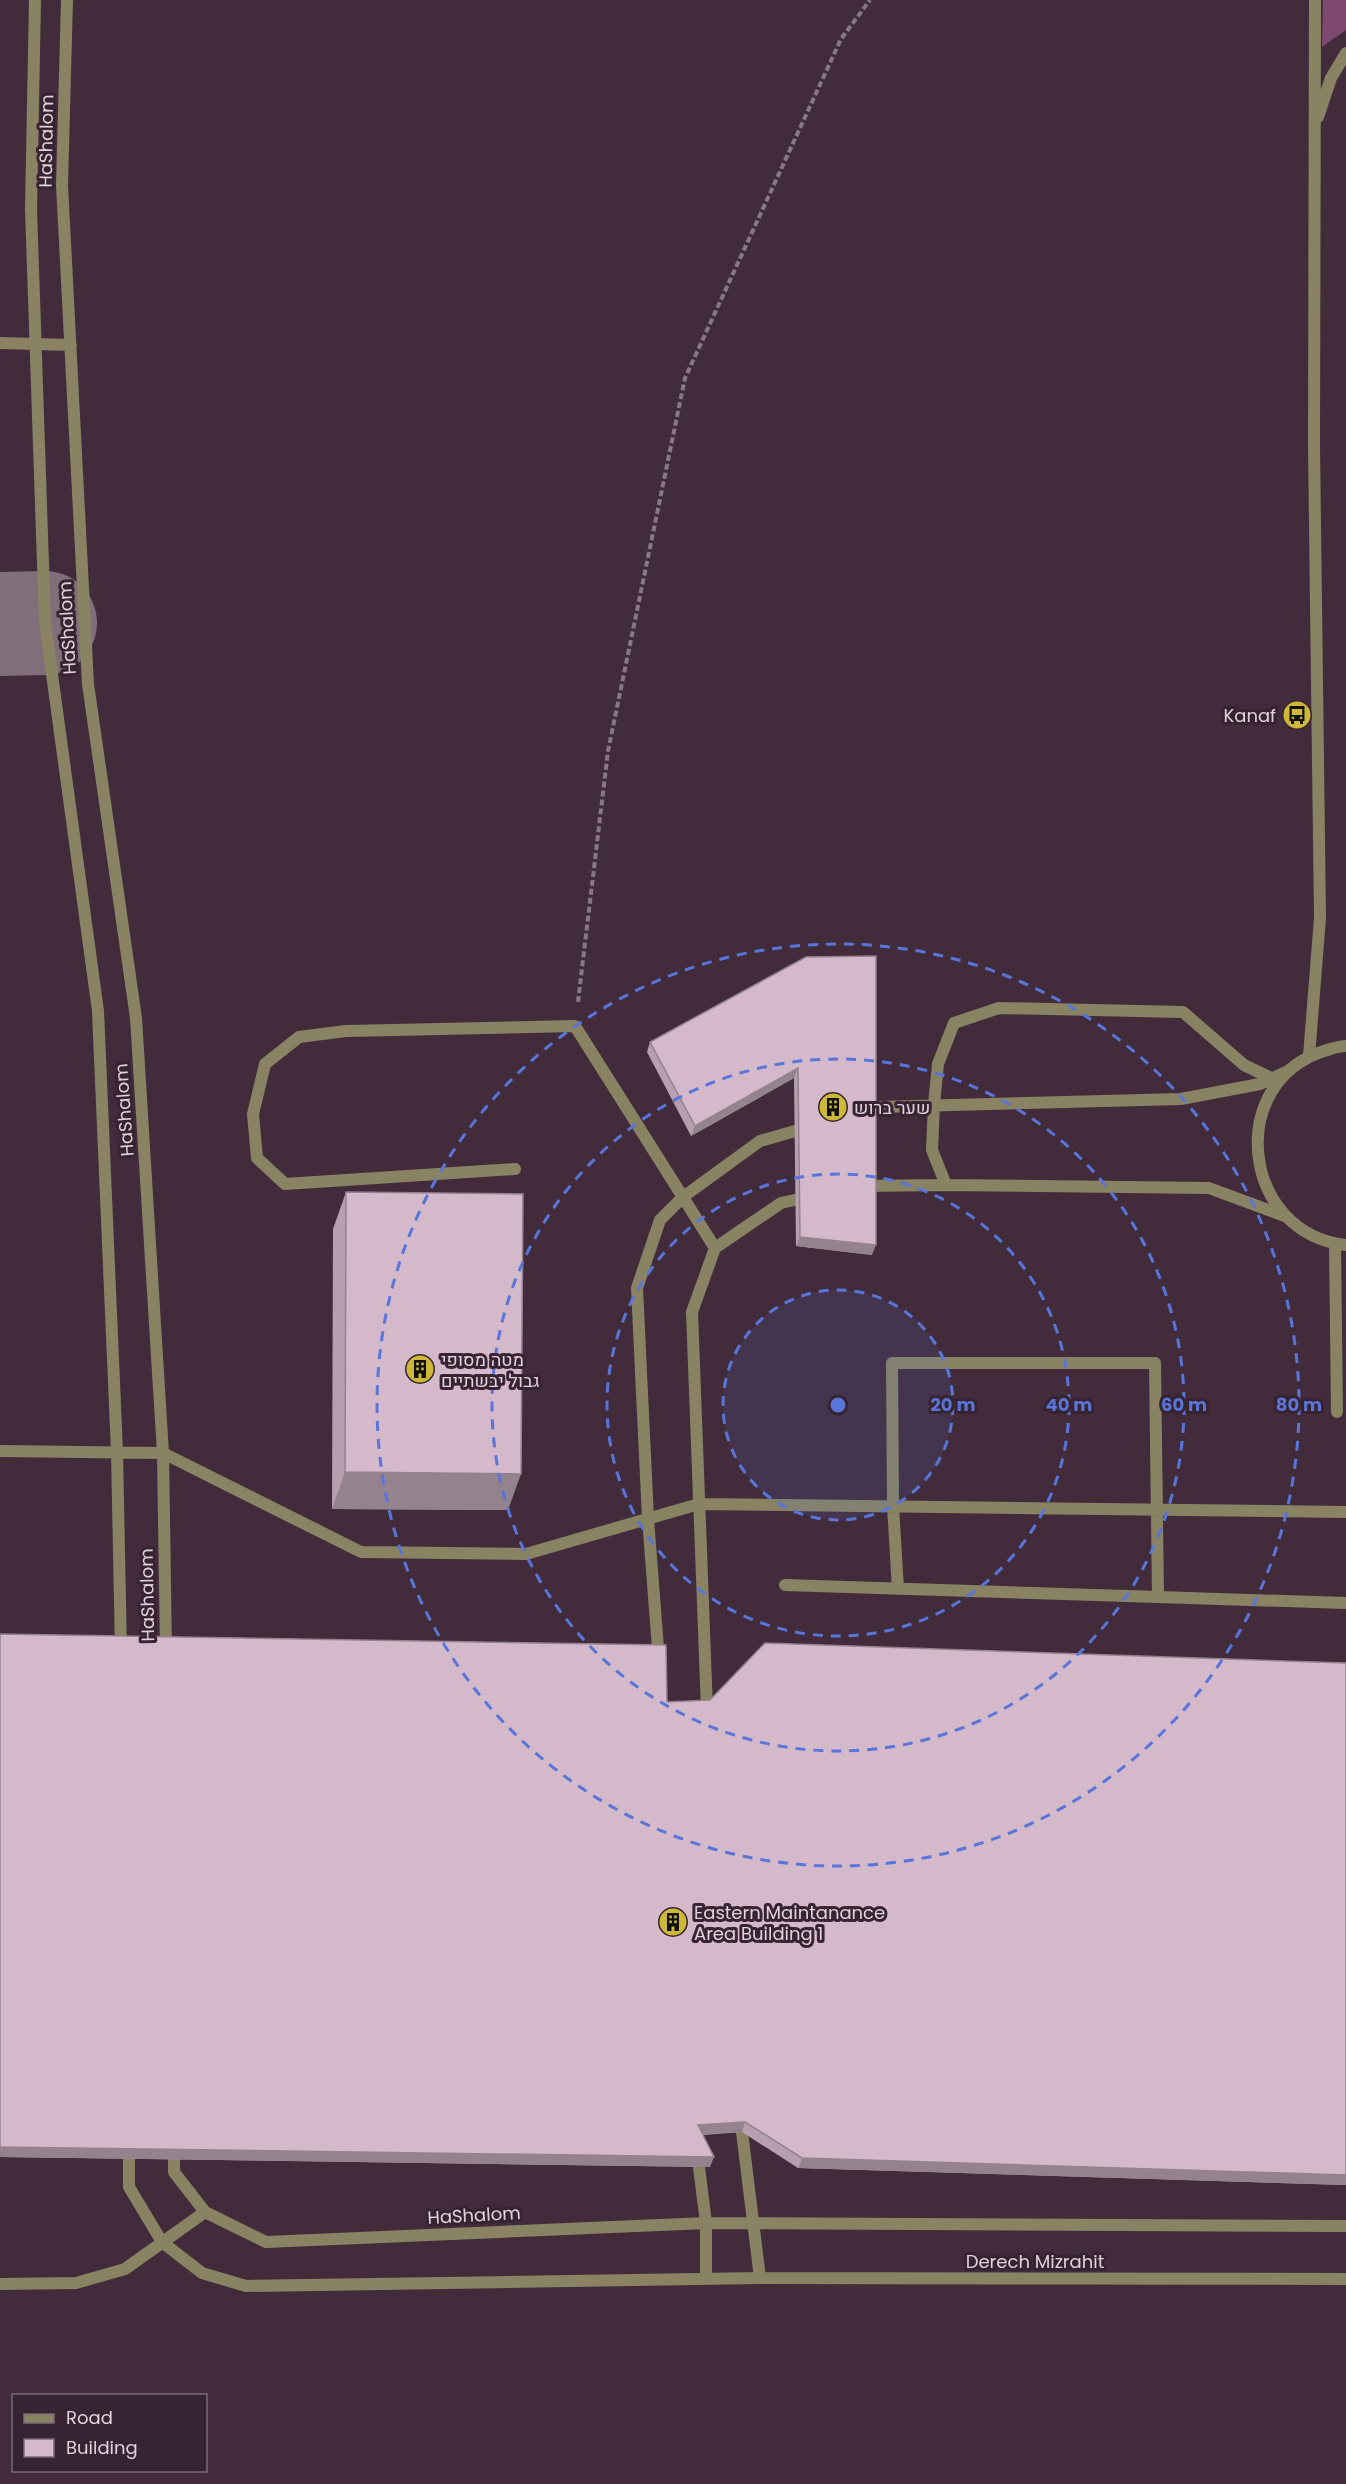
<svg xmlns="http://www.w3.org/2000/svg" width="1346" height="2484" font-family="Poppins,Heebo,sans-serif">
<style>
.green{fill:#7e496e}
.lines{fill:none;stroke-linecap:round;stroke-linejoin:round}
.taxiway{stroke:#806e7a;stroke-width:104}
.path{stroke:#897783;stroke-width:4;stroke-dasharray:6 3;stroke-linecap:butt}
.service{stroke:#898364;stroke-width:12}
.minor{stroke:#898364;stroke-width:12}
.wall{fill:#b69fae}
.shaded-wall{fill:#94828d}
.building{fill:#d4b9ca;stroke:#94828d;stroke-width:1.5}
.ring{fill:none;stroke:#5876d9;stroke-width:3;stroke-dasharray:10 8}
.labels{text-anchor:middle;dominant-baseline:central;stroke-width:6;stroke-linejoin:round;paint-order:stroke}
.street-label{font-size:18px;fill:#e0d2db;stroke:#372331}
.poi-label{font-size:18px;fill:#e0d2db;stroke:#372331;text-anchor:start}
.centre{fill:#5876d9;stroke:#372331;stroke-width:3}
.ring-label{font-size:18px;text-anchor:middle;font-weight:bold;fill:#5876d9;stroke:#372331;stroke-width:6;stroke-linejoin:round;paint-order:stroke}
</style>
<rect width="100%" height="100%" fill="#422c3b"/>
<!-- green -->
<path class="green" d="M1323,0H1346V30L1322,47Z"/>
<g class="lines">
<!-- taxiway -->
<path class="taxiway" d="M0,624L45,623"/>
<!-- path -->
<path class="path" d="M578,1002L608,751L685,378L841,39L870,0"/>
<!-- service -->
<path class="service" d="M35,0L31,209L45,623L98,1011L117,1452L121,1652
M67,0L62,185L88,684L136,1018L163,1453L166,1651
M0,343L71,345
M515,1169L285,1184L257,1158L253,1114L265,1064L299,1037L346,1031L575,1026L715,1248
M0,1451L163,1453L361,1552L526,1554L699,1504L1346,1512
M785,1585L1158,1597
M898,1589L893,1506L892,1363H1155L1158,1597L1346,1603
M659,1661L648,1519L637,1288L660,1220L683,1197L760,1141L809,1127
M707,1710L692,1312L715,1248L781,1203L812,1196
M742,2132L760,2278
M129,2144V2187L162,2242L202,2273L246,2286L760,2278L1346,2279
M174,2145V2172L205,2212L266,2242L706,2223L1346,2226
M697,2151L706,2223V2279
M0,2284L76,2283L125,2269L205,2212"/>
<!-- minor -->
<path class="minor" d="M1318,117L1331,78L1346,53
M1346,1046C1338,1046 1331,1049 1324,1051C1224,1083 1242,1234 1346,1245
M1309,1056L1320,918L1314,446L1315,0
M877,1107L1181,1099L1260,1084L1288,1071
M946,1185L932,1150L934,1104L938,1064L954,1023L999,1008L1183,1012L1244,1065L1273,1079
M861,1186L946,1185L1209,1188L1287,1217
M1335,1243L1337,1412"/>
</g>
<!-- wall -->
<path class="wall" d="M806,957L872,1255L796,1246L794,1078L691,1136L647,1052L650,1042Z
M346,1192L508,1510L332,1509L333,1229Z
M0,1634L667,1702L710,1700L1346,1663V2185L798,2168L742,2132L703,2135L710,2167L0,2157Z"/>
<!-- shaded-wall -->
<path class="shaded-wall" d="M798,1068L794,1078L691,1136L695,1126Z
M800,1237L876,1245L872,1255L796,1246Z
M345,1472L521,1474L508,1510L332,1509Z
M745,2122L742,2132L695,2135L698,2125Z
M0,2147L714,2157L710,2167L0,2157Z
M802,2158L1346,2175V2185L798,2168Z"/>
<!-- building -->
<path class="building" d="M876,956V1245L800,1237L798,1068L695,1126L650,1042L806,957Z
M346,1192L523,1194L521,1474L345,1472Z
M0,1634L666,1645L667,1702L710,1700L765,1643L1346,1663V2175L802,2158L745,2122L698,2125L714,2157L0,2147Z"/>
<!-- distance rings -->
<circle cx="838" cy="1405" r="115" fill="#5876d9" fill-opacity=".12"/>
<g class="ring">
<circle cx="838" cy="1405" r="115"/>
<circle cx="838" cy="1405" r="231"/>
<circle cx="838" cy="1405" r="346"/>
<circle cx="838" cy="1405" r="461"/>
</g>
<!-- icons -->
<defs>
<g id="bus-disc" transform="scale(1.5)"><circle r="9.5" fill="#ceb838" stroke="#372331"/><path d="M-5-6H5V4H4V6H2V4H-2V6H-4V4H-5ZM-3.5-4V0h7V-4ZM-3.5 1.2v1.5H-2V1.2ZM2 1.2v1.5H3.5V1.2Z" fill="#111"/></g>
<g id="building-disc" transform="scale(1.5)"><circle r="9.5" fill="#ceb838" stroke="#372331"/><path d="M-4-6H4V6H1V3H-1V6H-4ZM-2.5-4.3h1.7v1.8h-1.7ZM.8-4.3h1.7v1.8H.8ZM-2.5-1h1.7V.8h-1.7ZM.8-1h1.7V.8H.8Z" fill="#111"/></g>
</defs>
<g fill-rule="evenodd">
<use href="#bus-disc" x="1297" y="715"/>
<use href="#building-disc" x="833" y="1107"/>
<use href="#building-disc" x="420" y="1369"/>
<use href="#building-disc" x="673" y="1922"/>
</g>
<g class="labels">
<!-- street labels -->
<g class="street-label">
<text transform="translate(46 141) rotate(-89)">HaShalom</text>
<text transform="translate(67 628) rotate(-93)">HaShalom</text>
<text transform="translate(124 1110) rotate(-94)">HaShalom</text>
<text transform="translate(147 1595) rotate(-91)">HaShalom</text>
<text transform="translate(474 2215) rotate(-3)">HaShalom</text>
<text x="1035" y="2261">Derech Mizrahit</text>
</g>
<!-- poi labels -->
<g class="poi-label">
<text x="1276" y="715" text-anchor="end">Kanaf</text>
<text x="854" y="1107">שער ברוש</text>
<text x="441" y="1359">מטה מסופי<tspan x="441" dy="21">גבול יבשתיים</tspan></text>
<text x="694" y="1912">Eastern Maintanance<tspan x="694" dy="21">Area Building 1</tspan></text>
</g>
</g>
<circle cx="838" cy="1405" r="9" class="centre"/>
<g class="ring-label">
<text x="953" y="1411">20 m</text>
<text x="1069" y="1411">40 m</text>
<text x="1184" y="1411">60 m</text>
<text x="1299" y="1411">80 m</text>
</g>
<!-- legend -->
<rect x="12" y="2394" width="195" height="78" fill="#372331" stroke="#7b6975" stroke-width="1.5"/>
<rect x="24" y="2414" width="30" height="9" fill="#898364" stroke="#7b6975" stroke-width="1.5"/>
<text x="66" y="2424" font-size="18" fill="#e0d2db">Road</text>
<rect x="24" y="2439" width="30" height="18" fill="#d4b9ca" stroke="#7b6975" stroke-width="1.5"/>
<text x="66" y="2454" font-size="18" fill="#e0d2db">Building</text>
</svg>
